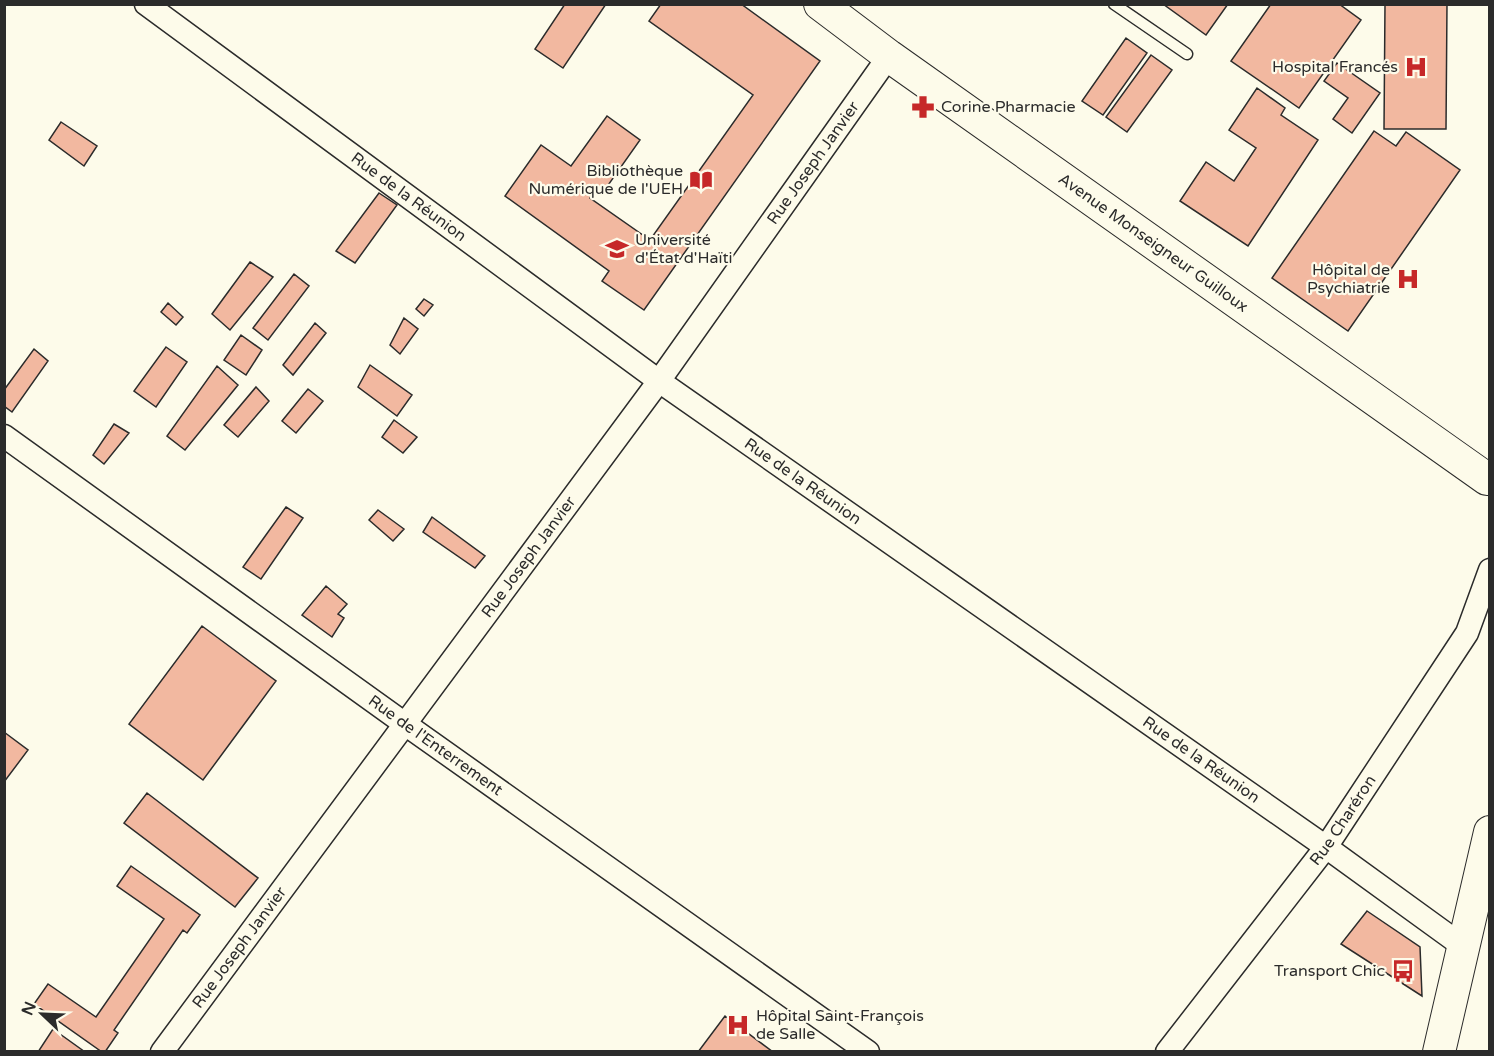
<svg xmlns="http://www.w3.org/2000/svg" width="1494" height="1056" font-family="'Varela Round',sans-serif">
<style>
.building{fill:#f2b8a0;stroke:#2b2b2b;stroke-width:1.5}
.lines{fill:none;stroke-linecap:round;stroke-linejoin:round}
.lane-casing{stroke:#2b2b2b;stroke-width:13}
.street-casing{stroke:#2b2b2b;stroke-width:25}
.secondary-casing{stroke:#2b2b2b;stroke-width:34}
.lane{stroke:#fdfbea;stroke-width:10}
.street{stroke:#fdfbea;stroke-width:22}
.secondary{stroke:#fdfbea;stroke-width:32}
.labels{text-anchor:middle;dominant-baseline:central;stroke-width:4.5;stroke-linejoin:round;paint-order:stroke}
.poi-label{font-size:16px;fill:#2b2b2b;stroke:#fdfbea;text-anchor:end}
.street-label{font-size:16px;fill:#2b2b2b;stroke:#fdfbea}
</style>
<rect width="100%" height="100%" fill="#fdfbea"/>
<!-- building -->
<path class="building" d="M565,4H606L563,68L535,49Z
M661,4H741L820,61L644,310L602,281L609,271L505,196L541,145L571,166L607,116L640,140L604,191L598,186L590,198L650,240L753,95L649,21Z
M1163,4H1228L1206,35Z
M1271,4H1339L1361,20L1299,108L1231,61Z
M1385,4H1447L1446,129H1384Z
M1126,38L1147,53L1103,115L1082,101Z
M1151,55L1172,70L1127,132L1106,117Z
M1337,63L1380,93L1352,133L1333,119L1348,98L1324,81Z
M1257,88L1285,108L1281,115L1318,140L1248,246L1180,201L1206,162L1234,181L1256,148L1229,130Z
M61,122L97,146L84,166L49,140Z
M1374,131L1396,146L1406,132L1460,170L1348,331L1272,278Z
M379,193L397,205L355,263L336,251Z
M250,262L273,277L230,330L212,314Z
M294,274L309,286L268,340L253,328Z
M424,299L433,305L424,316L416,309Z
M168,303L183,317L176,325L161,312Z
M404,318L418,329L400,354L390,345Z
M315,323L326,333L293,375L283,365Z
M241,335L262,350L246,375L224,360Z
M166,347L187,362L156,407L134,391Z
M34,349L48,361L12,412L4,406V390Z
M370,365L412,395L397,416L358,387Z
M217,366L238,385L185,450L167,436Z
M256,387L269,401L238,437L224,425Z
M308,389L323,401L296,433L282,421Z
M394,420L417,437L403,453L382,437Z
M114,424L129,433L104,464L93,455Z
M286,507L303,518L261,579L243,567Z
M378,510L404,529L393,541L369,520Z
M432,517L485,556L475,568L423,532Z
M326,586L347,604L338,614L344,618L332,637L302,615Z
M202,626L276,681L203,780L129,724Z
M4,732L28,750L4,782Z
M147,793L258,878L235,907L124,823Z
M131,866L200,915L187,933L183,930L114,1030L118,1033L105,1052H102L34,1004L48,984L96,1017L164,919L117,886Z
M1367,911L1420,947L1422,996L1341,944Z
M725,1016L773,1052H698Z
M53,1029L85,1052H38Z"/>
<g class="lines">
<!-- lane casing -->
<g class="lane-casing">
<path id="lane" d="M1114,4L1187,54"/>
</g>
<!-- street casing -->
<g class="street-casing">
<g id="street">
<path id="s1" d="M146,4L659,381L1326,847L1464,947"/>
<path id="s2" d="M4,436L405,724L868,1052"/>
<path id="s3" d="M162,1052L659,381L889,56"/>
<path id="s4" d="M1167,1052L1326,847L1467,633L1490,570"/>
</g>
</g>
<!-- secondary casing -->
<g class="secondary-casing">
<g id="secondary">
<path id="s5" d="M820,4L889,56L1487,479"/>
<path d="M1439,1052L1490,832"/>
</g>
</g>
<!-- lane -->
<use href="#lane" class="lane"/>
<!-- street -->
<use href="#street" class="street"/>
<!-- secondary -->
<use href="#secondary" class="secondary"/>
</g>
<!-- icons -->
<defs>
<g id="hospital-bare" transform="scale(1.8)"><path d="M-5-5h3v3.5h4V-5h3V5h-3V1.5h-4V5h-3Z" fill="#c62828" stroke="#fdfbea" stroke-width="2.5" paint-order="stroke"/></g>
<g id="pharmacy-bare" transform="scale(1.8)"><path d="M-2-6h4v4h4v4h-4v4h-4v-4h-4v-4h4Z" fill="#c62828" stroke="#fdfbea" stroke-width="2.5" paint-order="stroke"/></g>
<g id="library-bare" transform="scale(1.8)"><path d="M-6-4Q-3-5.5-.7-3.5V5Q-3 3-6 4ZM6-4Q3-5.5 .7-3.5V5Q3 3 6 4Z" fill="#c62828" stroke="#fdfbea" stroke-width="2.5" paint-order="stroke"/></g>
<g id="university-bare" transform="scale(1.8)"><path d="M0-5L7-2L0 1L-7-2ZM-4 1L0 2.5L4 1V4Q0 6-4 4Z" fill="#c62828" stroke="#fdfbea" stroke-width="2.5" paint-order="stroke"/></g>
<g id="bus-bare" transform="scale(1.8)"><path d="M-5-6H5V4H4V6H2V4H-2V6H-4V4H-5ZM-3.5-4V0h7V-4ZM-3.5 1.2v1.5H-2V1.2ZM2 1.2v1.5H3.5V1.2Z" fill="#c62828" stroke="#fdfbea" stroke-width="2.5" paint-order="stroke"/></g>
</defs>
<g fill-rule="evenodd">
<use href="#hospital-bare" x="1416" y="67"/>
<use href="#pharmacy-bare" x="923" y="107"/>
<use href="#library-bare" x="701" y="180"/>
<use href="#university-bare" x="617" y="249"/>
<use href="#hospital-bare" x="1408" y="279"/>
<use href="#bus-bare" x="1403" y="971"/>
<use href="#hospital-bare" x="738" y="1025"/>
</g>
<g class="labels">
<!-- poi labels -->
<g class="poi-label">
<text x="1398" y="67">Hospital Francés</text>
<text x="941" y="107" text-anchor="start">Corine Pharmacie</text>
<text x="683" y="171">Bibliothèque<tspan x="683" dy="18">Numérique de l'UEH</tspan></text>
<text x="635" y="240" text-anchor="start">Université<tspan x="635" dy="18">d'État d'Haïti</tspan></text>
<text x="1390" y="270">Hôpital de<tspan x="1390" dy="18">Psychiatrie</tspan></text>
<text x="1385" y="971">Transport Chic</text>
<text x="756" y="1016" text-anchor="start">Hôpital Saint-François<tspan x="756" dy="18">de Salle</tspan></text>
</g>
<!-- street labels -->
<g class="street-label">
<text stroke="none"><textPath href="#s3" startOffset="1102">Rue Joseph Janvier</textPath></text>
<text stroke="none"><textPath href="#s1" startOffset="326">Rue de la Réunion</textPath></text>
<text stroke="none"><textPath href="#s5" startOffset="410">Avenue Monseigneur Guilloux</textPath></text>
<text stroke="none"><textPath href="#s1" startOffset="812">Rue de la Réunion</textPath></text>
<text stroke="none"><textPath href="#s3" startOffset="616">Rue Joseph Janvier</textPath></text>
<text stroke="none"><textPath href="#s2" startOffset="531">Rue de l'Enterrement</textPath></text>
<text stroke="none"><textPath href="#s1" startOffset="1298">Rue de la Réunion</textPath></text>
<text stroke="none"><textPath href="#s4" startOffset="291">Rue Charéron</textPath></text>
<text stroke="none"><textPath href="#s3" startOffset="130">Rue Joseph Janvier</textPath></text>
</g>
</g>
<!-- border -->
<rect width="1494" height="1056" fill="none" stroke="#2b2b2b" stroke-width="12"/>
<!-- north arrow -->
<g transform="translate(42 1014) rotate(293)" stroke="#fdfbea" stroke-width="4.5" paint-order="stroke">
<path d="M0-4.5L10 22L0 15L-10 22Z" fill="#2b2b2b"/>
<text y="-9" font-size="16" font-weight="bold" text-anchor="middle" fill="#2b2b2b">N</text>
</g>
</svg>
